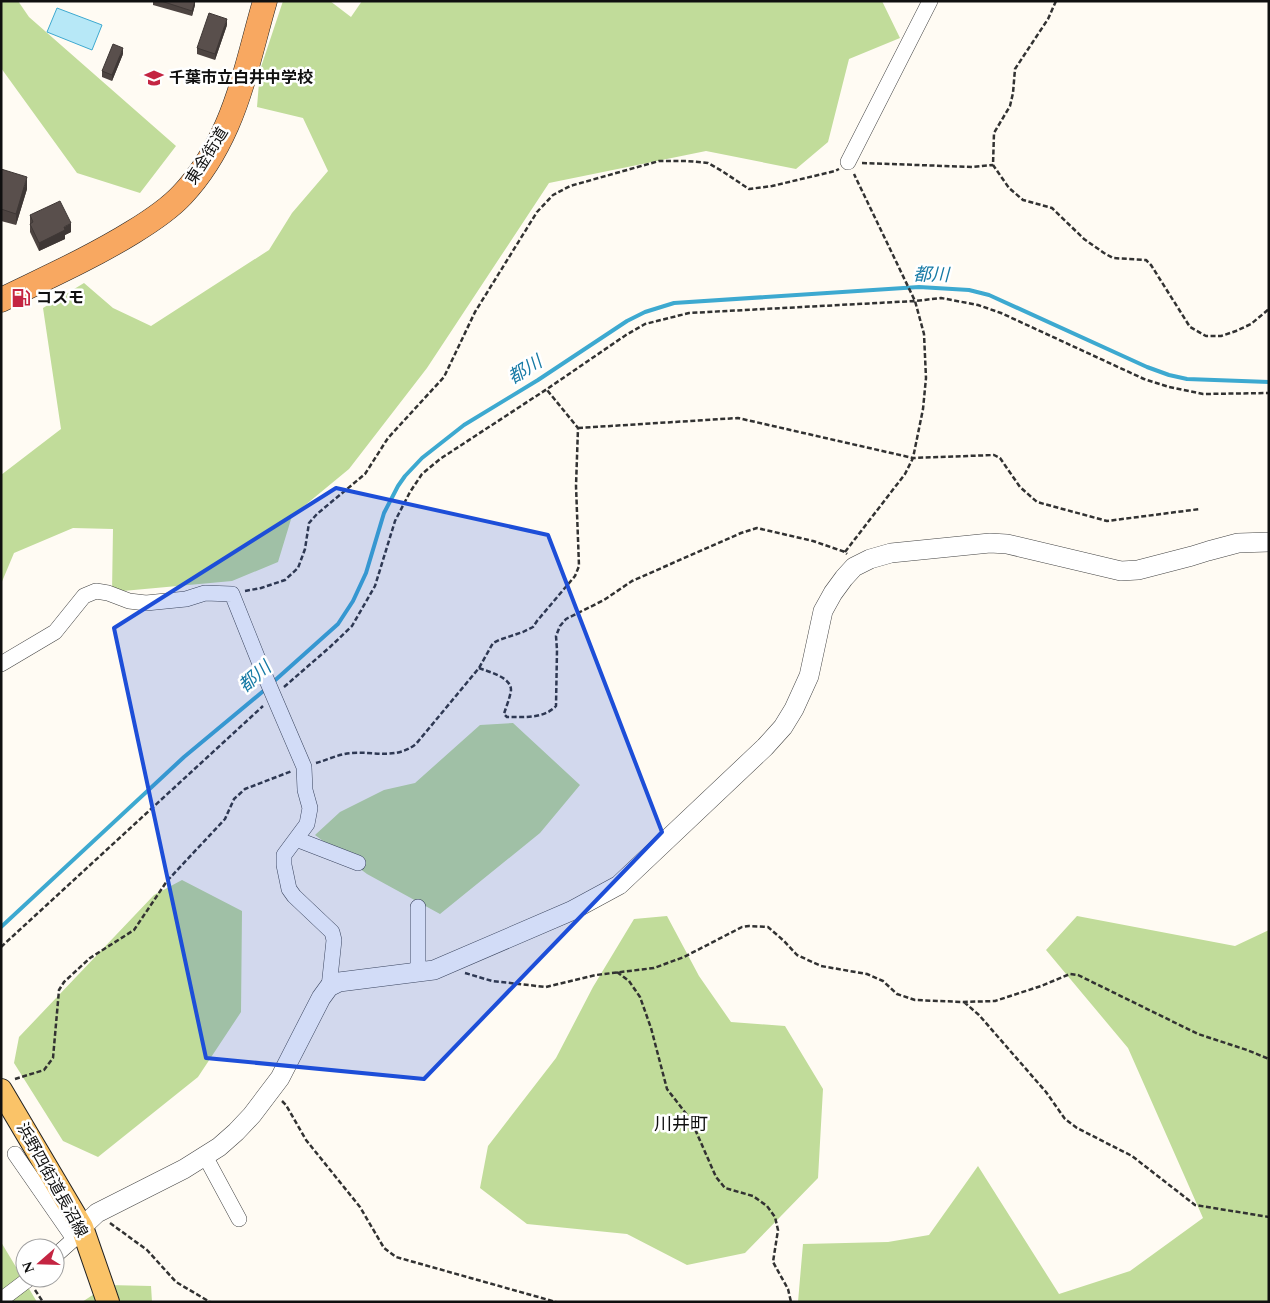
<svg xmlns="http://www.w3.org/2000/svg" width="1270" height="1303" font-family="Spectral,'Noto Sans JP',serif">
<style>
.forest{fill:#c1dc9a}
.water{fill:#b7e8f7;stroke:#3da9d0}
.lines{fill:none;stroke-linecap:round;stroke-linejoin:round}
.stream{stroke:#3da9d0;stroke-width:4}
.minor-casing{stroke:#434343;stroke-width:16}
.tertiary-casing{stroke:#434343;stroke-width:20}
.primary-casing{stroke:#212121;stroke-width:24}
.trunk-casing{stroke:#212121;stroke-width:25}
.path{stroke:#323232;stroke-width:2.5;stroke-dasharray:5 2.5;stroke-linecap:butt}
.minor{stroke:#fff;stroke-width:15}
.tertiary{stroke:#fff;stroke-width:19}
.primary{stroke:#fac368;stroke-width:22}
.trunk{stroke:#f8a861;stroke-width:24}
.wall{fill:#4d4441}
.shaded-wall{fill:#3e3735}
.building{fill:#594f4c;stroke:#3e3735}
.marked{fill:#1d4ed8;fill-opacity:0.2;stroke:#1d4ed8;stroke-width:4;stroke-linejoin:round}
.labels{text-anchor:middle;dominant-baseline:central;stroke-width:5;stroke-linejoin:round;paint-order:stroke}
.poi-label{font-size:16px;font-weight:bold;fill:#101010;stroke:#fff;text-anchor:start}
.street-label{font-size:16px;fill:#101010;stroke:#fff}
.water-label{font-size:18px;font-style:italic;fill:#167aa5;stroke:#fff}
.neighbourhood-label{font-size:18px;fill:#101010;stroke:#fff}
</style>
<rect width="100%" height="100%" fill="#fffbf3"/>
<!-- forest -->
<path class="forest" d="M1,1H18L29,17L176,146L140,193L77,173L1,68Z
M283,1H330L351,17L362,1H882L900,38L849,59L828,142L796,169L706,151L549,183L427,368L349,469L292,516L278,562L232,581L112,592L113,529L73,528L14,553L1,584V475L61,429L43,308L84,283L113,308L151,326L269,250L292,213L328,171L303,118L257,107L260,70Z
M513,723L580,785L540,833L440,914L367,874L315,835L340,812L384,790L415,783L480,725Z
M182,880L242,911L241,1012L198,1077L98,1157L63,1141L14,1063L19,1037L154,895Z
M667,916L699,976L731,1022L785,1026L823,1089L818,1178L745,1253L687,1265L627,1234L527,1224L480,1188L488,1146L556,1058L593,987L634,919Z
M1077,916L1235,946L1269,930V1302H798L803,1244L888,1242L929,1235L978,1166L1059,1294L1130,1271L1203,1218L1128,1048L1046,950Z
M1,1242L37,1302H1Z
M108,1285L151,1286L152,1302H82Z"/>
<!-- water -->
<path class="water" d="M57,8L102,25L92,50L47,32Z"/>
<g class="lines">
<!-- stream -->
<path class="stream" d="M272,683L338,624L353,601L366,573L384,513L398,486L405,476L422,458L464,425L538,380L627,321L645,312L674,303L919,287L969,290L989,295L1147,367L1169,375L1187,379L1269,382
M1,927L184,757L267,688"/>
<!-- minor casing -->
<g class="minor-casing">
<path id="minor" d="M848,162L930,1
M1,664L55,632L84,596L96,591L108,593L129,601L146,603L186,599L205,593L232,594L262,669L304,767L305,790L310,808L307,824L284,855V865L289,889L294,896L332,932L334,940L329,987
M296,839L358,863
M418,973V907
M15,1154L74,1239
M205,1156L239,1219
M55,1256L74,1239L80,1231
M1,1300L30,1278"/>
</g>
<!-- tertiary casing -->
<g class="tertiary-casing">
<path id="tertiary" d="M82,1227L97,1213L184,1169L219,1147L236,1132L252,1115L280,1078L321,998L329,987L339,982L434,970L571,911L619,885L765,747L783,727L794,709L809,676L823,611L833,593L844,578L854,567L870,559L891,553L990,543L1007,544L1121,571L1138,570L1192,556L1208,551L1238,543L1269,542"/>
</g>
<!-- primary casing -->
<g class="primary-casing">
<path id="primary" d="M1,1090L82,1227L108,1302"/>
</g>
<!-- trunk casing -->
<g class="trunk-casing">
<path id="trunk" d="M1,300C46,278 91,258 133,232C151,221 168,210 182,195C201,175 216,150 227,125C244,86 253,42 265,1"/>
</g>
<!-- path -->
<path class="path" d="M1056,1L1048,19L1015,69L1013,93L1010,106L994,133L993,165L1009,188L1023,200L1052,208L1084,239L1104,253L1113,258L1146,260L1151,265L1190,327L1206,336H1221L1236,331L1251,324L1269,309
M862,163L973,167L993,165
M578,428L738,418L913,458L994,455L1000,458L1020,487L1037,502L1107,521L1200,509
M845,552L905,474L913,458L923,409L926,378L924,334L915,301L854,174
M245,591L261,588L285,580L298,568L305,549L309,523L317,514L365,474L388,438L444,377L475,312L537,212L553,195L570,186L659,161H687L708,163L722,171L749,189L772,186L835,171L839,169
M479,668C489,672 511,677 511,690C510,698 506,707 504,714L507,717C523,717 544,719 556,706L557,650L556,636L560,626L566,619L604,600L632,581L741,533L757,528L813,541L845,552L847,554
M284,687L330,647L352,626L375,586L395,521L410,492L422,474L440,459L547,389L626,335L645,324L689,313L915,301L941,298L978,305L1001,313L1144,379L1169,387L1203,394L1269,393
M316,763C327,760 339,754 351,753C375,751 395,760 416,744L479,668L493,643L499,640L523,632L533,627L537,621L575,576L579,566L576,486L578,428L547,390
M1,947L263,706
M617,972L629,981L640,997L651,1028L667,1089L691,1120L716,1177L725,1188L753,1196L767,1206L775,1217L778,1230L773,1262L788,1289L791,1302
M465,973L492,981L546,987L596,975L654,968L684,957L742,927L749,926L768,927L784,941L797,955L821,966L867,974L883,981L897,994L915,1000L963,1002L995,1001L1041,986L1070,974L1078,975L1198,1034L1247,1050L1269,1059
M964,1002L979,1015L1046,1092L1065,1119L1077,1128L1132,1156L1195,1205L1269,1217
M15,1079L44,1070L53,1058L59,990L64,982L90,958L134,930L167,881L225,819L234,799L245,789L292,771
M282,1101L286,1105L306,1140L360,1207L384,1248L396,1257L556,1302
M110,1223L147,1250L176,1282L210,1302
M35,1290L43,1302"/>
<!-- minor -->
<use href="#minor" class="minor"/>
<!-- tertiary -->
<use href="#tertiary" class="tertiary"/>
<!-- primary -->
<use href="#primary" class="primary"/>
<!-- trunk -->
<use href="#trunk" class="trunk"/>
</g>
<!-- wall -->
<path class="wall" d="M153,1H195V5L192,16L153,5Z
M227,25L215,60L197,54V48Z
M123,54L112,81L102,77V71Z
M1,169L27,189L16,225L1,221Z
M30,215L71,232L65,235V239L39,251L30,232Z"/>
<!-- shaded-wall -->
<path class="shaded-wall" d="M195,1V5L192,16V11Z
M227,19V25L215,60V54Z
M123,48V54L112,81V75Z
M27,177V189L16,225V214Z
M71,223V232L65,235V239L39,251V243L64,227Z"/>
<!-- building -->
<path class="building" d="M161,1H195L192,11Z
M209,13L227,19L215,54L197,48Z
M113,44L123,48L112,75L102,71Z
M1,169L27,177L16,214L1,209Z
M60,201L71,223L64,227L65,230L39,243L30,224L33,222L30,215Z"/>
<!-- marked area -->
<path class="marked" d="M336,488L548,535L662,832L424,1079L206,1058L114,628Z"/>
<!-- icons -->
<defs>
<g id="school-bare" transform="scale(1.5)"><path d="M0-5L7-2L0 1L-7-2ZM-4 1L0 2.5L4 1V4Q0 6-4 4Z" fill="#c42542" stroke="#fff" stroke-width="2.5" paint-order="stroke"/></g>
<g id="fuel-bare" transform="scale(1.5)"><path d="M-5.5-6h7V0h2V4h1.3V-2.5L3-4.5l.8-.8L6-3V5H2.5V1h-1V6h-7ZM-4.2-4.7v3.2H.2V-4.7Z" fill="#c42542" stroke="#fff" stroke-width="2.5" paint-order="stroke"/></g>
</defs>
<g fill-rule="evenodd">
<use href="#school-bare" x="154" y="78"/>
<use href="#fuel-bare" x="21" y="298"/>
</g>
<g class="labels">
<!-- poi labels -->
<g class="poi-label">
<text x="169" y="78">千葉市立白井中学校</text>
<text x="36" y="298">コスモ</text>
</g>
<!-- street labels -->
<g class="street-label">
<text transform="translate(207 156) rotate(-58)">東金街道</text>
<text transform="translate(52 1180) rotate(61)">浜野四街道長沼線</text>
</g>
<!-- water labels -->
<g class="water-label">
<text transform="translate(931 275) rotate(1)">都川</text>
<text transform="translate(525 370) rotate(-32)">都川</text>
<text transform="translate(255 677) rotate(-41)">都川</text>
</g>
<!-- neighbourhood labels -->
<g class="neighbourhood-label">
<text x="681" y="1124">川井町</text>
</g>
</g>
<!-- border -->
<rect width="1270" height="1303" fill="none" stroke="#101010" stroke-width="5"/>
<!-- north arrow -->
<g transform="translate(40 1263) rotate(250)"><circle r="24" fill="#ffffff" stroke="#9f9f9f"/>
<path d="M0-4L9 19L0 12L-9 19Z" fill="#c42542"/>
<text y="-8" font-size="14" font-weight="bold" text-anchor="middle" fill="#101010">N</text>
</g>
</svg>
